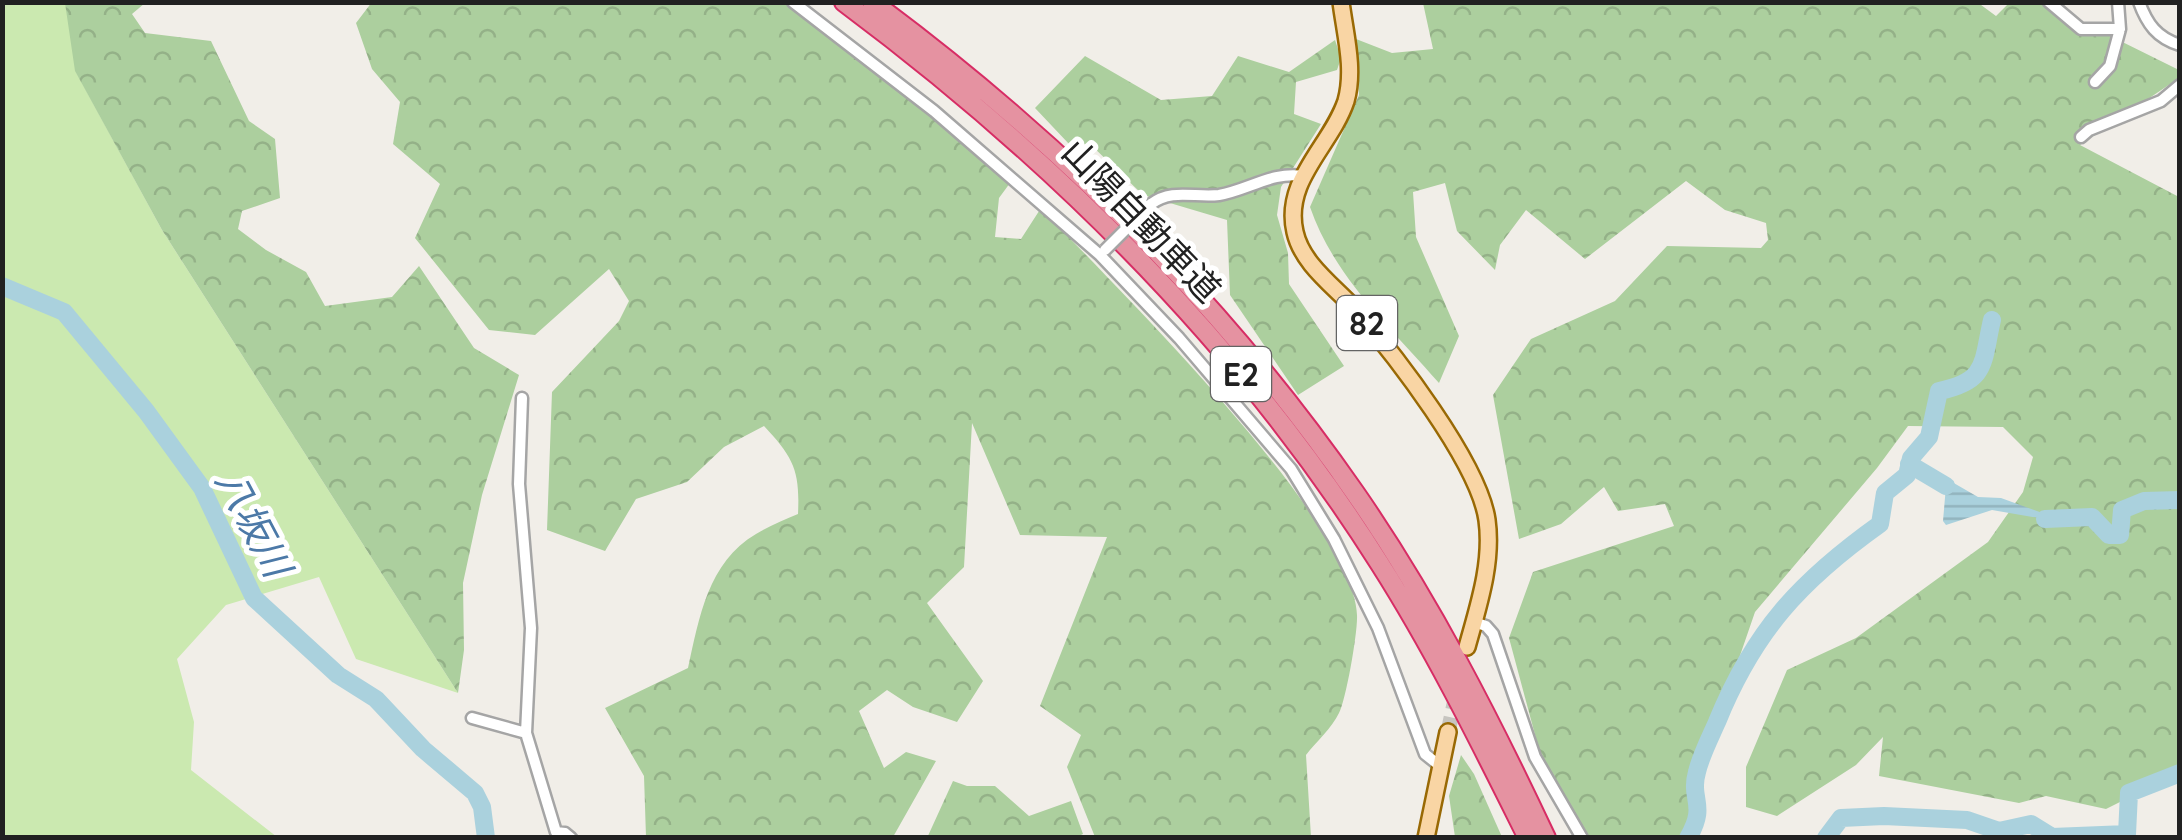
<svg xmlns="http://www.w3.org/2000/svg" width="2182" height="840" font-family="Quicksand,'Noto Sans JP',sans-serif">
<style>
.grass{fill:#cbe9b0}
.forest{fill:url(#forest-crowns)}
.water{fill:url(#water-rules)}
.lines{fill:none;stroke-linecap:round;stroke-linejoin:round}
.river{stroke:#aad1dd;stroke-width:18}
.primary-tunnel{stroke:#c7c5c0;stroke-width:15;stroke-dasharray:15 8;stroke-linecap:butt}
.street-casing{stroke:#a5a5a5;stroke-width:15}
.primary-casing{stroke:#996904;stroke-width:20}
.highway-casing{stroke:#d72d65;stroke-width:22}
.street{stroke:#fff;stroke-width:10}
.primary{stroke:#f9d5a4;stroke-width:15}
.highway{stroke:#e592a1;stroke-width:18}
.street-bridge-casing{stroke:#a5a5a5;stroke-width:15;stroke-linecap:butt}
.street-bridge{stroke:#fff;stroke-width:10}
.labels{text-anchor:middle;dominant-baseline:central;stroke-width:10;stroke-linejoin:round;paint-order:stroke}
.shield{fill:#fff;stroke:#646464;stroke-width:2.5}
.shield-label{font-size:32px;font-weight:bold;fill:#212121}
.street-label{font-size:35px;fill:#212121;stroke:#fff}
.water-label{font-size:38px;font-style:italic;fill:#4c79a7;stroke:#fff}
</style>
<defs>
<pattern id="forest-crowns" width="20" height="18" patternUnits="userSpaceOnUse" patternTransform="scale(2.5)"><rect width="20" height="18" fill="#accf9e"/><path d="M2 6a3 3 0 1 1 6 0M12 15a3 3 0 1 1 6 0" fill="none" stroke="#94b188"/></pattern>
<pattern id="water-rules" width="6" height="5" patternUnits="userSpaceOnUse" patternTransform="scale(2.5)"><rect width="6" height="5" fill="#aad1dd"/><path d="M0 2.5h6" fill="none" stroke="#92b3bd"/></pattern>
</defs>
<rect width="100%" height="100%" fill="#f1eee8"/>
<!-- grass -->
<path class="grass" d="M2,3H66L76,72L162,230L458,693L356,659L319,577L226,605L177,659L194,722L191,770L277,837H3Z"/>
<!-- forest -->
<path class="forest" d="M372,2L787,3L905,95L1010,183L999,198L995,237L1021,239L1041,208C1113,285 1353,518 1357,615C1358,631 1346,700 1339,713C1332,728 1316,742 1306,755L1311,837H1095L1067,767L1081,735L1040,706L1107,537L1020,535L972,423L964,567L927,603L983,681L957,722L913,707L887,690L859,711L884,768L906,752L936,761L893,837H646L644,776L605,708L688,668C699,618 708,562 756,534C769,526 784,520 798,514C800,471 794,458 764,426L724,447L687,482L636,499L605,551L547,530L552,392L619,321L629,301L609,269L535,335L489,330L415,238L440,184L393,144L400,102L372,69L356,23Z
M1977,2L1996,16L2009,3H2050L2080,21L2179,70V78L2080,145L2179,197V768L2166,779L2106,809L2046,796L2019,803L1879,776L1883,737L1856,765L1777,816L1746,807V767L1787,670L1856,638L1988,542L2023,492L2033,457L2003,427L1908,426L1877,468L1755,612L1704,760V814L1682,837H1575L1541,757L1509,638L1533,572L1674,526L1665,504L1618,511L1604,487L1561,524L1519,539L1493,395L1531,339L1615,301L1667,246L1761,248L1768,240L1766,223L1725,210L1686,181L1585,259L1526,210L1500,245L1495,270L1457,231L1445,183L1413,192L1416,237L1459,336L1439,383C1391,328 1334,277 1310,207L1359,95L1356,39L1392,53L1433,49L1423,3Z
M65,3H145L132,14L145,33L211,41L249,121L275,139L280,198L242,211L238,229L266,250L306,272L325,306L392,297L419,266L474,348L519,375L482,495L463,583L464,650L458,693L162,230L75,71Z
M1335,40L1341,58L1337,70L1296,82L1294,114L1321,124L1281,187L1277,215L1288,253L1289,284L1344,366L1298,395L1230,295L1227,220L1143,195L1090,144H1069L1035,108L1085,56L1161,100L1212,96L1238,56L1289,72Z
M1461,755L1474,774L1502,837H1455L1449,796Z
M953,781L967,786H995L1029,816L1071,801L1083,834L1075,838H927Z"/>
<!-- water -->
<path class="water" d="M1952,482L1978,497L2001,498L2048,515L2045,519L1992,510L1946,525L1943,521L1946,486Z"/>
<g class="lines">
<!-- river -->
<path class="river" d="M2,286L64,312L146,411L202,488L254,598L338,675L376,699L423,749L475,793L482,807L486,838
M1909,464L1946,486
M2045,519L2092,517L2109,535H2120L2122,510L2144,501L2180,500
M1688,838C1708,804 1689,800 1697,772C1701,755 1710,738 1717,722C1754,631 1800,581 1880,524L1885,493L1907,475L1911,458L1929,437L1939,391C1988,381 1982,363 1992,320
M1826,838L1841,818L1884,816L1967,820L1999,831L2031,824L2052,837L2127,834L2129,793L2180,773"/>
<!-- primary-tunnel -->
<path class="primary-tunnel" d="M1448,732L1457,690"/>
<!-- street casing -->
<g class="street-casing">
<path id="street" d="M793,2L934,111L1100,255L1179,338L1291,469L1334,539L1378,628L1425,754L1440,766
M2049,2L2081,29H2120L2118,2
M2139,2C2147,24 2157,38 2180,45
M2095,82L2110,66L2120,29
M2081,137L2089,130L2161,101L2180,85
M1151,204C1172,188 1195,198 1219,195C1248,190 1273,171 1303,176
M522,398L519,484L531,628L526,733L556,832
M1474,622L1486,626L1493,634L1535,757L1582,838
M472,718L526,733
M556,832L565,833L571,838"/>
</g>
<!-- primary casing -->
<g class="primary-casing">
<path id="primary" d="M1341,2C1345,34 1355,69 1346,101C1331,146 1283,180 1295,232C1302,264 1334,286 1355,309C1394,354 1479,463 1487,520C1493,563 1478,607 1467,647
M1426,838L1448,732"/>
</g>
<!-- highway casing -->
<g class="highway-casing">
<path id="highway" d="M844,2C1053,158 1240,342 1380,564C1436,652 1481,744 1528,838
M872,2C1057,139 1223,303 1355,493C1430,601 1490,719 1546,838"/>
</g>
<!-- street -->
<use href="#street" class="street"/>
<!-- primary -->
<use href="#primary" class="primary"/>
<!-- highway -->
<use href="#highway" class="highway"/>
<!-- street-bridge casing -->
<g class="street-bridge-casing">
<path id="street-bridge" d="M1105,250L1151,204"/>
</g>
<!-- street-bridge -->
<use href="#street-bridge" class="street-bridge"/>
</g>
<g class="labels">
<!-- shield labels -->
<g class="shield">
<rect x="1337" y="296" width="60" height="54" rx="8"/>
<rect x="1211" y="347" width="60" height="54" rx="8"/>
</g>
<g class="shield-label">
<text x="1367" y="323">82</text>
<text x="1241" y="374">E2</text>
</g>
<!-- street labels -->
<g class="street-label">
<text transform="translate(1142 220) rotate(46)">山陽自動車道</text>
</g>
<!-- water labels -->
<g class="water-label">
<text transform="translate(254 523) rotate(62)">八坂川</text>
</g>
</g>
<!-- border -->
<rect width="2182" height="840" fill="none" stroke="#212121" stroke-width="10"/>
</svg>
